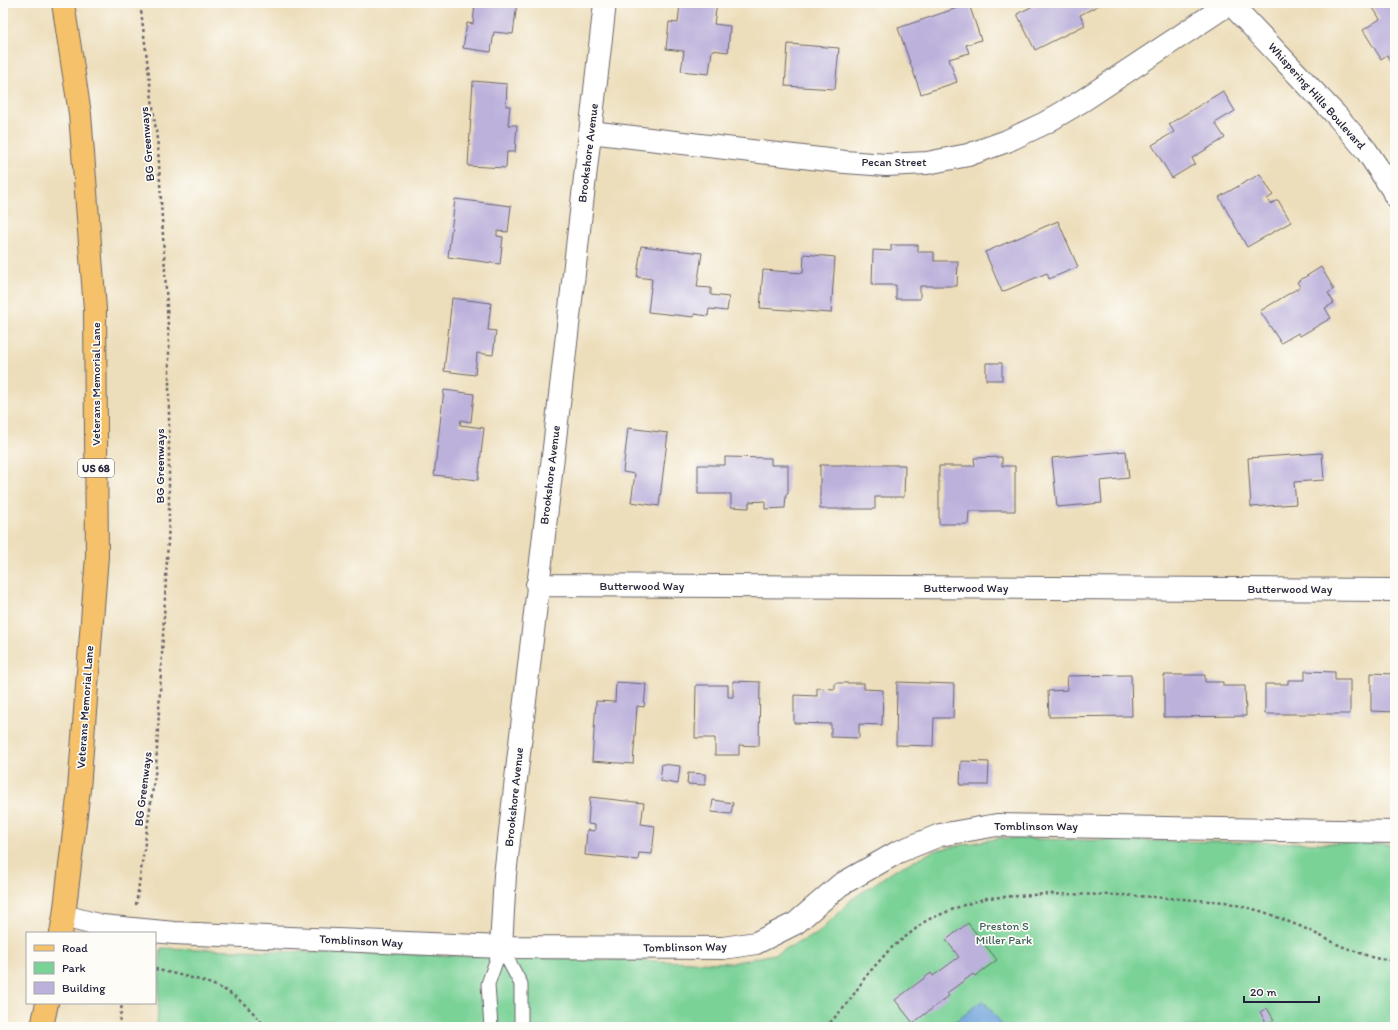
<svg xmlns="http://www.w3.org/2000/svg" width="1398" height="1030" font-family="Itim,sans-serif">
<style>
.green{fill:#7ad297;stroke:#4e7a69}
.water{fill:#6da3da;stroke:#48628a}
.building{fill:#bcb1db}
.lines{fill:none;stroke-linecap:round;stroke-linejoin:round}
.service-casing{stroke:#696468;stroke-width:15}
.minor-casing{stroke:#696468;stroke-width:24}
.primary-casing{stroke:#696468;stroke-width:24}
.path{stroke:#696468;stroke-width:2.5;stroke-dasharray:3 3;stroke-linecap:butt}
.service{stroke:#fff;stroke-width:13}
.minor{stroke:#fff;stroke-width:22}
.primary{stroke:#f5c16b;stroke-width:22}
.labels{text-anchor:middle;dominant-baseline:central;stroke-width:3.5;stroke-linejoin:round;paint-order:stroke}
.shield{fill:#fdfcf7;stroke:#646373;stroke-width:1}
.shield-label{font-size:11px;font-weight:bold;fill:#22223b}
.street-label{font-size:12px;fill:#22223b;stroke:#fdfcf7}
.park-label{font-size:12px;fill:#41605b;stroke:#fdfcf7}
</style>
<rect width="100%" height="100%" fill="#fdfcf7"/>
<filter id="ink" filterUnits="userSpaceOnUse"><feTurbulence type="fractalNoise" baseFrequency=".025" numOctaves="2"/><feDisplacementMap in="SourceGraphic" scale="8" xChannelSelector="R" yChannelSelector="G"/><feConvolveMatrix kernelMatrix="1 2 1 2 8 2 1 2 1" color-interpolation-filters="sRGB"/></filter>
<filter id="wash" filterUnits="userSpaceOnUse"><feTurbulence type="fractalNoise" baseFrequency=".012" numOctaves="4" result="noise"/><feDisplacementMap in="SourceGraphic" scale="16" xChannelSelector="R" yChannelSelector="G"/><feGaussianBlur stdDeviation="0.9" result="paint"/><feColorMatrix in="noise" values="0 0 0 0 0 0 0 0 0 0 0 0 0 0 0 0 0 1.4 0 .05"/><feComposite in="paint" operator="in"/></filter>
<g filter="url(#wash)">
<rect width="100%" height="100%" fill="#eddebb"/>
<!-- green -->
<path class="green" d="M1000,838L1079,840L1395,844V1027H157L161,948L732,963L774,954L817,934L851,900L893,871L936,850Z"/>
<!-- water -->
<path class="water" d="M983,1000L1004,1027H949Z"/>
<g id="blocks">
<!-- building -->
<path class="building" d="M475,3H517L513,34L494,32L491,52L463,48L467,23L473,24Z
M680,3H717L714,24L730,26L728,52L712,50L709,74L681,71L684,51L666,49L669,22L678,23Z
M1039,3H1103L1080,15L1085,25L1035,50L1017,14Z
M1370,3H1395V67L1387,55L1381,59L1363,30L1380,19Z
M969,4L981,40L966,45L969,53L949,59L957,82L921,94L898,28Z
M788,44L839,48L835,89L785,86Z
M473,81L507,84L506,106H510L508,125H517L515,152H507L506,168L468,166Z
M1223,91L1235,111L1215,123L1225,138L1192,158L1195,164L1172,178L1152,145L1174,132L1169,124Z
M1260,174L1273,195L1267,199L1270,204L1278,200L1291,222L1247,247L1219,197Z
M455,199L511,206L508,232L497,231V236L503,237L500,264L448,257Z
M1058,221L1078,267L1049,279L1047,273L1002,292L985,252Z
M891,245H918V252H934V261H958L957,286H920V299H896V285H872L873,250L891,251Z
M641,246L702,253L697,287L711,288V295L729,297L727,311L709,309L708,316L694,314V317L648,312L652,279L637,277Z
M804,254L835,257L831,313L760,308L763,270L803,273Z
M1321,267L1334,289L1328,293L1334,303L1325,308L1331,318L1300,336L1298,333L1281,343L1260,311L1300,287L1297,282Z
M452,298L491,303L488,330L496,331L493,355L477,353L475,375L444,371Z
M986,363H1002V380H986Z
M444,390L474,394L471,422L461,420L460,425L484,428L478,480L434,475Z
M628,428L668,433L659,506L631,502L635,474L623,472Z
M1126,451L1129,478L1100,481L1102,503L1057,507L1052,458Z
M1322,453L1324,480L1294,482L1296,504L1251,507L1248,458Z
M725,457L771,458V465H788V494H786L785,508L765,509V501L749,502V508L731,507V494H698V465H725Z
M1002,457V466H1015V511H969L968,524H939V466H975L974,458Z
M820,465H905L904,497H875V509H820Z
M1305,671L1335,672V680H1350V714H1265V684H1288V680H1305Z
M1371,673L1395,674V712L1371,711Z
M1131,675L1132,716L1049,717L1048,691L1068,690L1067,676Z
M1164,675H1205V682H1223V686H1245L1246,716L1164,717Z
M733,681L760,682L759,746L739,745V755H715V738H695L696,685H728V697H733Z
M616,682L646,684L644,707L637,706L633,764L592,761L596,701L615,702Z
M897,682L954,684L953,718H934L933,746L896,745Z
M835,683H864V689L883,690L882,725L859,724V738L831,737V724L794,723V695L817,696V688L835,689Z
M961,761L989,762L988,785H960Z
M662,764L680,766L678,784L660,781Z
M688,773L705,774V785L687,784Z
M590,797L644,803L641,824L655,826L652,854L639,853L638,860L585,855L587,830L595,831V825L588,824Z
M713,800L733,803L731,814L711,812Z
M968,923L997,960L975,976L973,974L947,993L949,996L913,1023L895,1000L931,973L933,976L959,957L946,940Z
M1267,1008L1274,1020L1267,1024L1260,1012Z"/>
</g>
</g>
<g filter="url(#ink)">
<use href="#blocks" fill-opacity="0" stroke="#696468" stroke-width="1"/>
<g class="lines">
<!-- service casing -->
<g class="service-casing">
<path id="service" d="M501,947L521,984V1027
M491,1027L488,984L501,947"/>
</g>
<!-- minor casing -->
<g class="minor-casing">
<path id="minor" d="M1230,3L1336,115L1366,150L1392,189L1395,196
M590,132L845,162L886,165L927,163L968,155L1007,141L1045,123L1082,101L1230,3
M537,585L1395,590
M64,916L102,926L174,933L501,947L723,948L756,943L796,923L840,885L898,852L940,835L997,825L1395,832
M501,947L505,875L605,3"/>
</g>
<!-- primary casing -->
<g class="primary-casing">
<path id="primary" d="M61,933L64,916L79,789L97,556L95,309L80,114L63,3
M42,1027L47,1003"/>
</g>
<!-- path -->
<path class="path" d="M136,905L156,767L169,522V343L158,147L140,3
M155,969C181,976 212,980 234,996C247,1005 256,1016 266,1027
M119,1027L122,1003
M826,1027L848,1003L866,976L890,949L927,920L961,906L987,898L1047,894L1123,895L1225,902L1264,912L1302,927L1341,946L1374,958L1395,961"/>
<!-- service -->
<use href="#service" class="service"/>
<!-- minor -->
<use href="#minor" class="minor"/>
<!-- primary -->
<use href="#primary" class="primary"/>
</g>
</g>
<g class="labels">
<!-- shield labels -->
<rect class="shield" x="78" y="459" width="36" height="18" rx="3"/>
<g class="shield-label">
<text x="96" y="468">US 68</text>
</g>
<!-- street labels -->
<g class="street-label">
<text transform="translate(1317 96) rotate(48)">Whispering Hills Boulevard</text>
<text transform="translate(147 144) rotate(-95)">BG Greenways</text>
<text transform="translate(588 153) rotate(-83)">Brookshore Avenue</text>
<text x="894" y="162">Pecan Street</text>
<text transform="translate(96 384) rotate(-90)">Veterans Memorial Lane</text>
<text transform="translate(160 466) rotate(-90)">BG Greenways</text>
<text transform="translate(550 475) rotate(-83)">Brookshore Avenue</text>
<text x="642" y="586">Butterwood Way</text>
<text x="966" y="588">Butterwood Way</text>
<text x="1290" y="589">Butterwood Way</text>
<text transform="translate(85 707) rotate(-86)">Veterans Memorial Lane</text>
<text transform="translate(143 789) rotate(-83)">BG Greenways</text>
<text transform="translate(514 797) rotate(-84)">Brookshore Avenue</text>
<text x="1036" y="826">Tomblinson Way</text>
<text transform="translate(361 941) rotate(3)">Tomblinson Way</text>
<text transform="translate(685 947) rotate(-1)">Tomblinson Way</text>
</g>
<!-- park labels -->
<g class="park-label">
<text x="1004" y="926">Preston S<tspan x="1004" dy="14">Miller Park</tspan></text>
</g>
</g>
<!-- margin -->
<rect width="1398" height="1030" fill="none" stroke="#fdfcf7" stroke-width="16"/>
<!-- legend -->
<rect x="26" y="932" width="130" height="72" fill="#fdfcf7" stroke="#a5a5ac"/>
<rect x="34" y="945" width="20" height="6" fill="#f5c16b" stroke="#a5a5ac"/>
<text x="62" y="952" font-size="12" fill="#22223b">Road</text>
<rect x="34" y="962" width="20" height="12" fill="#7ad297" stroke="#a5a5ac"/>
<text x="62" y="972" font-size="12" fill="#22223b">Park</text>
<rect x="34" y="982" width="20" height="12" fill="#bcb1db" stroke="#a5a5ac"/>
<text x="62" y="992" font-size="12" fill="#22223b">Building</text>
<!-- scale -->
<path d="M1244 996v6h75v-6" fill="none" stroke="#22223b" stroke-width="2"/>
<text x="1250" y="996" font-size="12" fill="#22223b" stroke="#fdfcf7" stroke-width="3" paint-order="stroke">20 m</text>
</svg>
